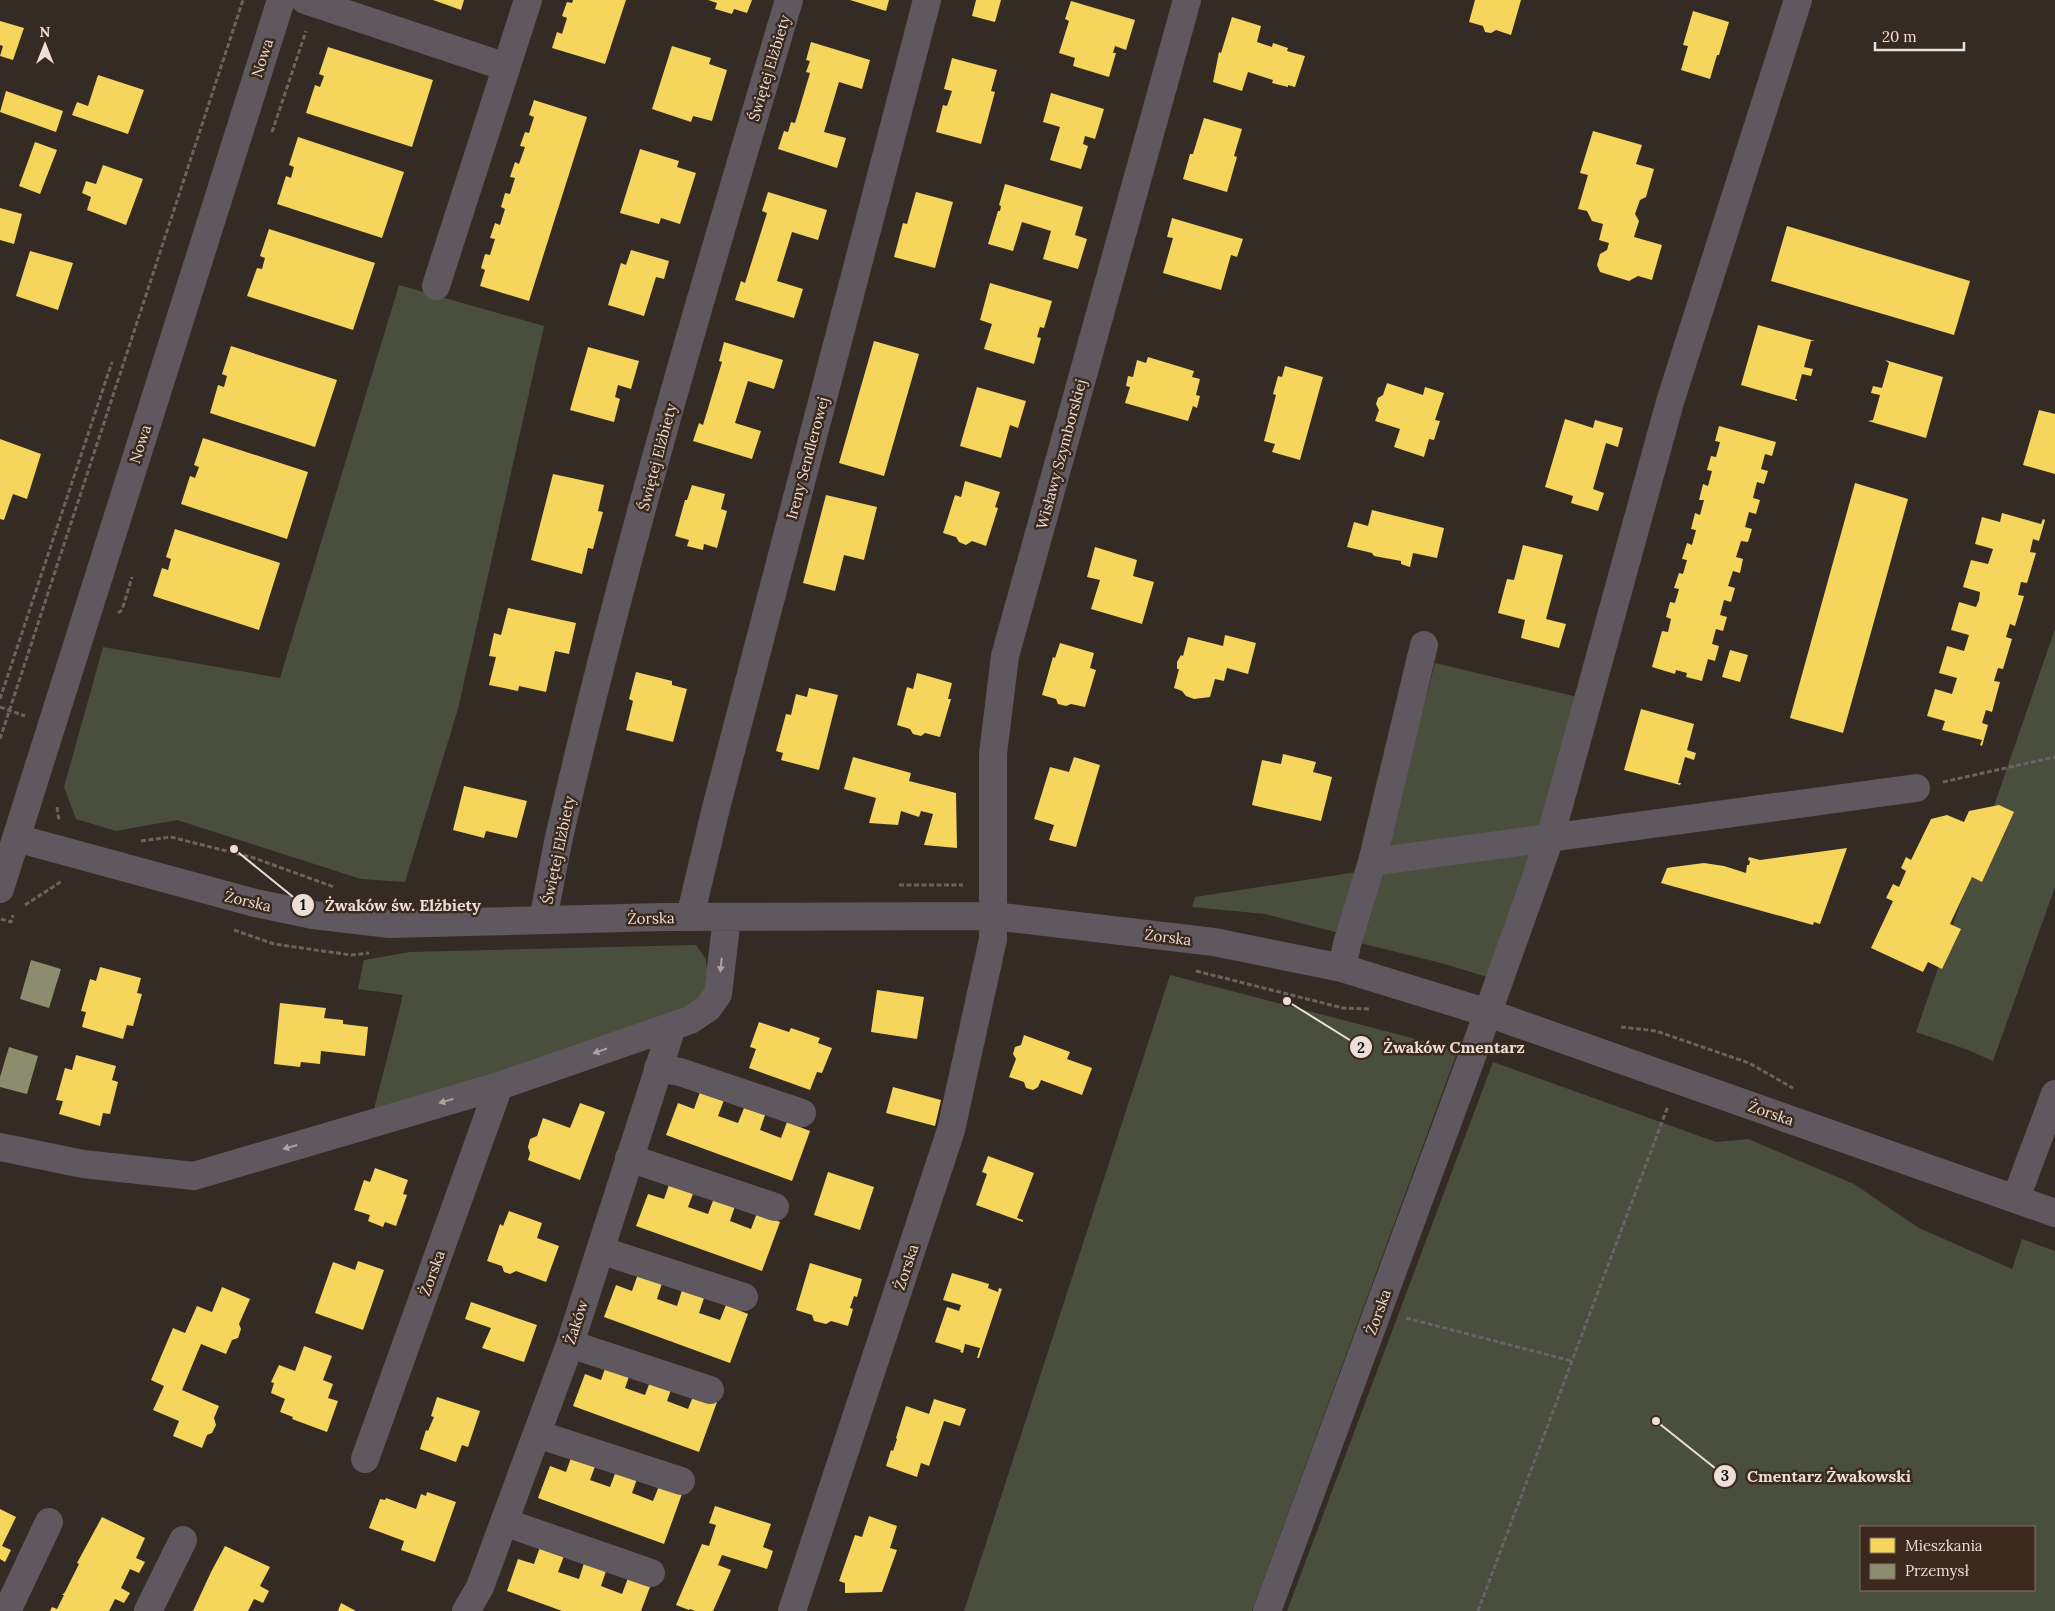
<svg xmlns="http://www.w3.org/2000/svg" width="2055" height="1611" font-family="Lora,serif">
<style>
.green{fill:#4a4e3d;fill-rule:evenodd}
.homes{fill:#f6d55c}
.industry{fill:#8c8c6e}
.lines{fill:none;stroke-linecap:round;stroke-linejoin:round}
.path{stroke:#6b6266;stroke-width:3;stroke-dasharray:5 2.5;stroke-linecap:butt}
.minor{stroke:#60585f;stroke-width:28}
.oneway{fill:#ada2a2}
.labels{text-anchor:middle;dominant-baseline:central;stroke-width:5;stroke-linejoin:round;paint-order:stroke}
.street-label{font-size:15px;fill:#ecdfd8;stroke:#3c291e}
.leader{fill:none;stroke:#ecdfd8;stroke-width:2}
.callout-dot{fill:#ecdfd8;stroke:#3c291e;stroke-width:2}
.mark-label{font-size:15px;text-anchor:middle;font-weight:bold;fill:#111}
.callout-label{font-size:16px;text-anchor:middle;font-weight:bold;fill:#ecdfd8;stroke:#3c291e;stroke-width:5;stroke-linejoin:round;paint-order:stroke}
</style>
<rect width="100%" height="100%" fill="#352b25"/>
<!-- green -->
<path class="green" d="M399,285L544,326L458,709L405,882L361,879L177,820L116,831L76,819L64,787L103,647L280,678Z
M2055,629V887L1993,1061L1968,1050L1916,1032Z
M1435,663L1578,697L1542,829L1386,849Z
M1538,848L1494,979L1441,963L1356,942L1378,869Z
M1363,871L1343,934L1265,914L1192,907L1195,897Z
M696,945L706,959L708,981L700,999L675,1017L373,1113L403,995L358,989L364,960L410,952Z
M1170,975L1458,1050L1252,1611H964Z
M1493,1062L1716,1142L1748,1139L1854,1184L1919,1228L2012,1269L2022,1239L2055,1251V1611H1287ZM1861,1527H2034V1590H1861Z"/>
<!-- homes -->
<path class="homes" d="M433,0H464L461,10Z
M573,0H626L605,64L552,48L557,32L562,34L567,18L562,16L567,2L572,3Z
M708,0H752L747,13L734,9L732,14L715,9L717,3Z
M850,0H889L886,11Z
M976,0H1001L995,22L972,16Z
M1475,0H1521L1511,35L1496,30L1491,33L1485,32L1483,26L1469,22Z
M1071,1L1135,20L1126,50L1115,46L1113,53H1116L1109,77L1073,66L1075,58L1059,53L1069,21L1065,19Z
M1693,11L1729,22L1719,55H1717L1710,79L1681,70L1688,46L1683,45Z
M1232,17L1261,26L1257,42L1272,47L1273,43L1288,48L1287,51L1305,56L1295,87L1288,85V87L1272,83L1273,80L1248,72L1242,91L1213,82L1219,52L1221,53Z
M0,21L24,28L13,60L0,56L3,46L0,45Z
M811,42L870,60L862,89L839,82L824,132L846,138L837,168L778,149L784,131L788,132L791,122L795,123L810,73L806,72L810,61L806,60Z
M672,46L711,58L709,64L727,70L712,121L693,116L691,122L652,109Z
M328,47L433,80L412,147L306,113L315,85L320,87L324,76L319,74Z
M952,58L997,70L991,91L995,92L981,144L936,132L943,105L947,106L952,91L944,89Z
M98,75L144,90L128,134L72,115L77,102L88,106Z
M6,91L63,111L56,132L0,112Z
M1051,93L1104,109L1095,139L1085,136L1083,144L1088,146L1081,169L1050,160L1060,127L1043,122Z
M534,100L587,117L529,301L480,286L485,270L481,268L485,254L490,255L495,239L490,238L495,223L500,225L505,209L501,207L505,193L510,194L515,178L510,177L515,162L519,164L525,147L520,146L525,132L529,133L534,117L529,115Z
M1204,118L1242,129L1234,156L1237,157L1227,192L1183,179L1190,154H1193Z
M1593,131L1642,145L1636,164L1654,169L1646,197L1640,200L1635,214L1639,221L1634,237L1662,245L1652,280L1638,276L1629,281L1600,272L1597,265L1600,254L1607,250L1609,243L1599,240L1603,224L1592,221L1587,211L1578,209L1588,175L1580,173Z
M298,137L404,172L382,238L277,204L286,176L291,178L294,167L289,165Z
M35,142L57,150L40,194L19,186Z
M640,149L679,161L677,167L696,173L680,224L661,218L659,224L620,213Z
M103,165L143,179L126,225L87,210L91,197L82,193L86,181L96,184Z
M1005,184L1083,207L1075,235L1087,239L1078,269L1043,259L1051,231L1022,222L1013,251L988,244L998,211H1000L1001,206L999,205Z
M768,192L827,210L818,240L792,232L777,281L803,289L794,318L735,300L741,281L745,283L767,213L762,211Z
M916,192L953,202L935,268L894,257L903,223L907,224Z
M0,208L22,214L14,244L0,240Z
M1172,218L1243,239L1237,257L1231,255L1221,290L1163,273L1173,238L1167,237Z
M1787,226L1970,281L1954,335L1771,281Z
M269,229L375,263L353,330L247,296L257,268L262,269L265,258L260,256Z
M631,250L669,261L664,279L656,277L644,316L608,305L621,263L626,265Z
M30,251L73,263L58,310L16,296Z
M990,283L1052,301L1044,328L1040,327L1037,337L1041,338L1034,364L984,349L992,324L980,320Z
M1758,325L1815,341H1811L1804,367L1813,369L1811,376L1802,374L1795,399H1797V401L1741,385Z
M874,341L919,354L884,476L839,463Z
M724,342L783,360L774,389L748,381L735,423L761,431L752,459L693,441L699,423L703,425L722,362L719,361Z
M231,346L337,380L315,447L210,413L218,385L224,387L227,376L222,374Z
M588,347L639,361L631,389L618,385L615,397L620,399L614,422L570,410Z
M1148,357L1194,371L1192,377L1200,379L1196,395L1200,396L1197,408L1193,406L1188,421L1125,403L1130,387L1126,386L1128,376L1133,377L1137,360L1146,363Z
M1885,360L1943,377L1926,438L1868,421L1873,420L1880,395L1871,393L1873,386L1882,388L1889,363Z
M1285,366L1323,377L1300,460L1272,452L1275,444L1264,441L1276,395L1273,394L1278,376L1282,377Z
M1387,383L1423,395L1425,387L1444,393L1435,420L1440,421L1434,440L1429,439L1424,457L1394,447L1400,429L1375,421L1379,410L1376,404L1378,398L1383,395Z
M977,387L1026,401L1018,428L1010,425L1001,458L960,446Z
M2039,410L2055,414V474L2023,465Z
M1565,419L1593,428L1595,420L1623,428L1618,447L1606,443L1593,489L1604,493L1598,511L1571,503L1573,496L1545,487Z
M1719,426L1776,442L1772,456L1765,454L1761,469L1768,471L1764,484L1757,482L1753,498L1760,500L1756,514L1749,512L1745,527L1752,529L1748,542L1741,541L1736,557L1743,559L1740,573L1733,571L1728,586L1735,588L1731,602L1724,600L1720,615L1727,617L1723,631L1716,629L1712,644L1719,646L1715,661L1708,659L1702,681L1686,677L1687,673L1676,670L1675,674L1652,667L1662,631L1668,632L1671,619L1666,617L1670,602L1675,603L1679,589L1674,588L1679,573L1683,574L1687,560L1682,559L1687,543L1692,545L1696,530L1691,529L1695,513L1700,515L1704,500H1699L1703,484L1708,486L1712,471L1707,470L1711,456L1716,457L1720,442L1715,441Z
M203,438L308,472L287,539L181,504L190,476L195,478L199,467L194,465Z
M0,439L41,454L27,499L13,494L4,520L0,519Z
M553,474L604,485L598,511L603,512L593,549L588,548L582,574L531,560Z
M965,481L1000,492L995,507L998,508L986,546L972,541L966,545L959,542L956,537L943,533L955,495L961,497Z
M1855,483L1908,499L1843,733L1790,718Z
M692,485L725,494L721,509L727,511L717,548L704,544L703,550L687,546L689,540L675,536L685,500H687Z
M826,495L877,507L864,560L844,555L835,591L803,583Z
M1372,510L1444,528L1437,558L1413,553L1410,567L1401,564V561L1374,556L1372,553L1347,547L1354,522L1368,526Z
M2002,513L2041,524L2043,519L2045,520L2039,541L2033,539L2030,552L2036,553L2027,583L2021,582L2018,595L2024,596L2015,626L2010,624L2006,637L2012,639L2003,669L1998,668L1994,681L2000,682L1992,712L1986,710L1982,723L1988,725L1982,746L1980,745L1982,740L1942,730L1945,721L1927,716L1935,689L1952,694L1957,678L1939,673L1947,646L1964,651L1969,635L1951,630L1959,602L1976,607L1979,600L1980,592L1963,587L1971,560L1988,564L1993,549L1975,544L1982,517L2000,522Z
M175,529L280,563L259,630L153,596L162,568L168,570L171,559L166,557Z
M1523,545L1563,555L1546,619L1566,624L1559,648L1521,638L1525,620L1498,613L1507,579L1514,580Z
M1095,547L1137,560L1133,576L1154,582L1142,624L1091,609L1100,580L1087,577Z
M508,608L576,623L569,654L555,651L546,692L519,686L518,691L489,685L496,657L489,656L494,633L501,635Z
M1225,635L1256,643L1248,674L1227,668L1224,681L1215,679L1210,697L1194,699L1186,696L1182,691L1174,688L1179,669H1177V662L1181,655L1183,656L1188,637L1223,646Z
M1060,643L1094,653L1090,668L1096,670L1085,707L1071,704L1066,706L1058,704L1056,699L1042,695L1053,657L1055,658Z
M1730,650L1748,655L1740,682L1722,677Z
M636,672L672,681V685L687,689L673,742L626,730L633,701L629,699Z
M917,673L952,683L948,699H951L940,737L925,733L921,736L913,734L910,729L897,725L907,687L913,689Z
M809,688L838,695L819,770L781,760L783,753L776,751L786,714L791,715L796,694L807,697Z
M1641,709L1694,724L1687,750L1696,753L1694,760L1685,757L1678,783H1681L1680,785L1624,770Z
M1283,754L1316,762L1313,772L1332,777L1321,821L1252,805L1262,760L1281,764Z
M853,757L911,773L909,781L956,793L957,848L924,845L933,814L921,811L919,817L901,811L898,825L869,823L876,798L844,789Z
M1074,757L1100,765L1076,847L1049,840L1054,825L1034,819L1050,767L1069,772Z
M464,786L527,801L517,838L486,831L484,838L453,830Z
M1999,805L2014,812L1982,882L1972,877L1950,924L1961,929L1942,969L1928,962L1923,972L1871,948L1893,901L1886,898L1893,884L1899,887L1906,871L1901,868L1906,857L1911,860L1931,819L1947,815L1964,822L1969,811Z
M1847,848L1820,924L1814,922L1813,925L1661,883L1667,868L1673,867L1704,863L1724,866L1746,873L1747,865H1749L1750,861L1748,860L1749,857L1760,860Z
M100,967L141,978L137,993L142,994L133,1026L127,1025L123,1039L82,1027L86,1012L81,1011L90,979L96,981Z
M877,990L924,997L917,1039L871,1032Z
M280,1003L326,1008L324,1018L343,1020V1024L368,1027L365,1056L321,1051L320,1064L301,1062L300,1067L274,1064Z
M759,1022L789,1032L791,1028L820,1038L818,1043L832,1048L822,1073L817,1072L810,1090L749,1068L756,1049L750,1047Z
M1024,1035L1070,1052L1067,1059L1092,1068L1082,1095L1041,1080L1038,1087L1033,1090L1026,1088L1024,1082L1009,1077L1016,1059L1013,1054L1015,1047L1021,1045Z
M76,1055L116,1066L112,1080L118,1082L110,1114L103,1113L100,1126L59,1114L63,1101L56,1100L65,1068L72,1070Z
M893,1087L941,1100L935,1126L886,1113Z
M700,1092L724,1100L718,1116L738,1123L744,1108L765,1115L760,1130L781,1138L787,1122L810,1131L792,1181L666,1135L678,1103L694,1109Z
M580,1103L605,1112L580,1180L528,1160L530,1153L528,1147L530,1139L537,1136L543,1118L570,1128Z
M988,1156L1034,1173L1017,1218L1023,1220V1222L976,1205L987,1174L982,1172Z
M375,1168L408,1180L403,1194L407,1195L396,1226L385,1222L383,1227L368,1221L370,1215L354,1210L364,1180L370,1182Z
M828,1172L874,1187L860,1230L814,1215Z
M670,1182L694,1191L688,1207L708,1214L714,1198L735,1206L730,1221L751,1229L757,1213L780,1222L762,1271L636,1226L648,1194L664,1199Z
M509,1211L542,1223L537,1238L559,1246L546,1282L516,1271L510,1274L504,1272L502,1266L487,1261L500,1224L503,1226Z
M358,1261L384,1270L363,1330L315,1313L333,1262L355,1270Z
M810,1263L862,1279L857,1297L854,1296L850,1308L853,1309L848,1326L831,1321L826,1324L814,1321L812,1315L796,1310Z
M952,1273L989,1284L988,1288L998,1292L999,1288L1002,1289L979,1358H977L980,1348L965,1344L963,1353L960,1352L961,1350L935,1342L947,1307L959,1311L961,1305L943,1300Z
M638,1274L662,1283L657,1299L677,1306L682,1290L704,1298L699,1313L720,1320L726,1305L748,1314L730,1363L604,1317L616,1285L632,1291Z
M222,1287L250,1299L239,1324L241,1329L238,1338L232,1340L226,1354L201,1344L182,1390L219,1406L214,1418L216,1425L212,1433L207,1435L202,1448L173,1436L179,1421L153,1410L164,1386L151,1380L173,1328L185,1333L197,1306L212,1312Z
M471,1302L537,1325L524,1362L482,1348L491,1328L465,1319Z
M304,1346L332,1356L323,1380L333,1384L328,1398L338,1401L327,1432L292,1419L293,1417L280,1412L285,1399L271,1393L274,1383L271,1382L279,1365L295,1371Z
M607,1363L631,1371L625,1388L645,1395L651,1379L672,1387L667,1401L688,1409L694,1394L717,1402L699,1452L573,1406L585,1374L601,1380Z
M437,1397L480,1411L468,1447L462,1445L456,1462L420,1449L426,1430L428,1431L434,1417L431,1416Z
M934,1399L966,1409L960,1426L944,1421L929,1466L921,1463L917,1477L886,1466L891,1450L893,1451L897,1439L896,1438L906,1406L929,1414Z
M572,1455L596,1464L590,1480L610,1487L616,1471L637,1479L632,1493L653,1501L659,1486L682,1494L664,1544L538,1498L550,1466L566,1472Z
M427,1492L456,1502L435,1562L401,1550L404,1541L369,1528L380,1499L385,1500L386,1498L416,1509L421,1494L426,1496Z
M715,1506L771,1524L763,1547L773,1551L767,1569L722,1555L718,1565L731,1570L713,1611H695L690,1609L689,1610L676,1605L702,1544L709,1546L716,1525L709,1523Z
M0,1509L16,1517L2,1546L11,1550L5,1562L0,1559Z
M869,1516L897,1526L890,1548L897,1550L882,1592L845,1593V1583L839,1581L855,1535L862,1537Z
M102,1517L145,1538L136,1558L145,1562L139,1573L130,1569L121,1588L130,1593L124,1603L115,1599L109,1611H50L52,1607L57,1609L64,1595H62L65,1592L79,1564L77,1563Z
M225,1546L270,1567L260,1586L269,1591L263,1603L254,1599L248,1611H193L211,1572Z
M540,1547L564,1556L558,1572L579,1579L584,1563L606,1571L601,1586L622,1594L628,1578L650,1587L641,1611H562L507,1591L518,1559L534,1564Z
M341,1603L356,1611H338Z"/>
<!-- industry -->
<path class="industry" d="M31,960L61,969L49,1008L20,999Z
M9,1047L38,1056L27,1094L0,1087V1077Z"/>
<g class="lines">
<!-- path -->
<path class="path" d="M272,132L306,31
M118,613L122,610L132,577
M0,699L112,362
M0,707L25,716
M0,739L243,0
M1943,782L2055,757
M57,807L59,821
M141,841L171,837L254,858L334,887
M899,885H963
M25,905L62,881
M1,919L11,922L13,915
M234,930L274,944L351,955L369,953
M1196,971L1343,1008L1370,1009
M1621,1027L1656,1031L1749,1063L1793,1088
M1406,1318L1572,1361
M1478,1611L1668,1106"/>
<!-- minor -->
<path class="minor" d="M305,0L506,67
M436,286L528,0
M16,838L255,903L313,915L390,924L663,917L993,916L1214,942L1342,968L1488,1013L2055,1213
M1372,862L1916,788
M0,889L281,0
M690,917L716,808L927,0
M543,919C550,886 555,853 563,820C627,544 708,272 789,0
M1342,968L1347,944L1372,862L1424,645
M658,1068L680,1072L802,1113
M0,1147L83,1164L194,1176L499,1086L690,1020L708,1008L718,994L727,917
M629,1158L775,1207
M2016,1198L2055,1094
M600,1250L744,1297
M570,1344L710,1390
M537,1434L681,1481
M365,1459L499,1086
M504,1522L651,1573
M7,1611L49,1522
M148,1611L183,1540
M466,1611L480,1587L570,1344L672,1027
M792,1611L951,1130L993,939V754L1005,656L1187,0
M1267,1611L1478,1040L1550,838L1670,402L1798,0"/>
</g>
<!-- one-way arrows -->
<defs><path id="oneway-solid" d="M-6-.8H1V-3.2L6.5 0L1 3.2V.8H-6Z" transform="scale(1.25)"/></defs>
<g class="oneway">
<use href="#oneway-solid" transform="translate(721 965) rotate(96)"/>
<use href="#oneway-solid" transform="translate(600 1051) rotate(161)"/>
<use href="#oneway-solid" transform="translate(446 1101) rotate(164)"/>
<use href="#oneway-solid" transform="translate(290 1147) rotate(164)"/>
</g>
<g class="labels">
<!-- street labels -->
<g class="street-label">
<text transform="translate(262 58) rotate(-72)">Nowa</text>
<text transform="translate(769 68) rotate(-73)">Świętej Elżbiety</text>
<text transform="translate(140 444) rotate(-72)">Nowa</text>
<text transform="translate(1061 454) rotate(-75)">Wisławy Szymborskiej</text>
<text transform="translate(657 457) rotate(-75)">Świętej Elżbiety</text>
<text transform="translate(807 458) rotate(-75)">Ireny Sendlerowej</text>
<text transform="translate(558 850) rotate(-78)">Świętej Elżbiety</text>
<text transform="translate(248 901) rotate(13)">Żorska</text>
<text transform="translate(651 918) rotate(-1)">Żorska</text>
<text transform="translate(1168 937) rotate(7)">Żorska</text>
<text transform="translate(1771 1113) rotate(19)">Żorska</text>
<text transform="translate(906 1267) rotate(-72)">Żorska</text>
<text transform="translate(432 1273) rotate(-70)">Żorska</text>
<text transform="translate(1378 1312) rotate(-70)">Żorska</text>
<text transform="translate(576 1322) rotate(-72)">Żaków</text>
</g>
</g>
<!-- callouts -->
<path class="leader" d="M234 849L303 905M1287 1001L1361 1047M1656 1421L1725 1476"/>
<g class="callout-dot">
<circle cx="234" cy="849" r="5"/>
<circle cx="1287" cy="1001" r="5"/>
<circle cx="1656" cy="1421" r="5"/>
<circle cx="303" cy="905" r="12"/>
<circle cx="1361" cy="1047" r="12"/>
<circle cx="1725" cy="1476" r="12"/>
</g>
<g class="mark-label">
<text x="303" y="910">1</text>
<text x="1361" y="1053">2</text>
<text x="1725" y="1481">3</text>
</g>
<g class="callout-label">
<text x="403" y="911">Żwaków św. Elżbiety</text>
<text x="1454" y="1053">Żwaków Cmentarz</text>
<text x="1829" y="1482">Cmentarz Żwakowski</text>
</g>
<!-- legend -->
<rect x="1860" y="1526" width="175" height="65" fill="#3c291e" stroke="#827268"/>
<rect x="1870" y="1538" width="25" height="15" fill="#f6d55c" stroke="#827268"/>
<text x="1905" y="1551" font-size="15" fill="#ecdfd8">Mieszkania</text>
<rect x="1870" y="1564" width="25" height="15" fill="#8c8c6e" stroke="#827268"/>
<text x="1905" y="1576" font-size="15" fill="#ecdfd8">Przemysł</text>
<!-- north arrow -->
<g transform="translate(45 45)" stroke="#3c291e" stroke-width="4" paint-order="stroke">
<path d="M0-4L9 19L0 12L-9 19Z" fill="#ecdfd8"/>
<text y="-8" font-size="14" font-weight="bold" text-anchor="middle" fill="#ecdfd8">N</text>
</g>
<!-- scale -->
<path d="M1875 42v8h89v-8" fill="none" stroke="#ecdfd8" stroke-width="2.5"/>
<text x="1882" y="42" font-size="15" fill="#ecdfd8" stroke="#3c291e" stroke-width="4" paint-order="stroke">20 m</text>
</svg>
